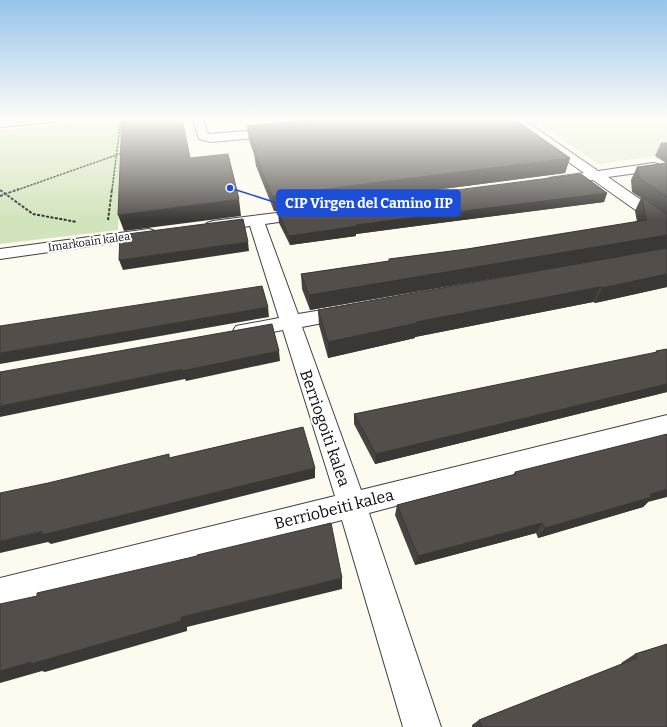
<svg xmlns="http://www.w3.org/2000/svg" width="667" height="727" font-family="Bitter,serif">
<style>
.green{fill:#d2e4bc}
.pitch{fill:#e2eccd}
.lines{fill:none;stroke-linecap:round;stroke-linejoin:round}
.minor-casing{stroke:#404040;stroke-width:2}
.path-far1{stroke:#2f2f2f;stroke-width:1.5;stroke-dasharray:2.5 1;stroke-linecap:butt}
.path{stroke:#2f2f2f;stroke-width:2;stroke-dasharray:3 1.5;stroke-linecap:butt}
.minor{fill:#fff;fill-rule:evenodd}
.wall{fill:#484340}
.shaded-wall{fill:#3b3734}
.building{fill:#544e4b;stroke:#3b3734}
.labels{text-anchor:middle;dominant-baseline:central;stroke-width:4;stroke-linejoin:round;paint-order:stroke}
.far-street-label{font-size:11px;fill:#0d0d0d;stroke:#fff}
.near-street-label{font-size:16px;fill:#0d0d0d;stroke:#fff}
.leader{fill:none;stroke:#1d4ed8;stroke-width:1.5}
.callout-dot{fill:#1d4ed8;stroke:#fff;stroke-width:1.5}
.callout{fill:#1d4ed8;stroke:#1d4ed8;stroke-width:1.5}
.callout-label{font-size:14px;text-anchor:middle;font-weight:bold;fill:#fff}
</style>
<rect width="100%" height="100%" fill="#fdfaef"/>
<!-- green -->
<path class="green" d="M107,119H123L118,230L0,244V130Z"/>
<!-- pitch -->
<path class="pitch" d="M532,119H667V163L655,156L598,164Z"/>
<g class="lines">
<!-- minor casing -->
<g class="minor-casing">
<path id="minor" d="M22,119H60L58,121L54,122L0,127V121Z
M193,119H203L208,134H211L278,128L282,129L284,132L282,135L278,136L211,142L199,139Z
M511,119H523L598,171L653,163L658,164L660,167L658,170L608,177L667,218V230L661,228L593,180L554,185L549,184L547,181L549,178L584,173L512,121Z
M308,209L313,211L316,214L313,217L265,224L298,314L347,306L354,307L357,312L354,317L302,327L361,490L667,415V435L369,513L441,727H403L342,520L0,610V578L335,496L283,330L243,338L236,336L233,331L236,326L279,318L250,226L213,231L207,229L205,226L207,223L213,221Z
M149,229L155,231L157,234L155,237L0,259V249Z"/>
</g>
<!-- path-far1 -->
<path class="path-far1" d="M17,190L122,153
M112,190L121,119"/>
<!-- path -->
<path class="path" d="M0,190L33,214L77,222
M0,196L19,189
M108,220L112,189"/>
<!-- minor -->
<use href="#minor" class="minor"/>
</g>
<!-- wall -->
<path class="wall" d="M247,126L570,158L565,173L274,211L256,166L254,154L249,140Z
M661,143H667V287L595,303L593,302L415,337V338L328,358L319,325L318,310L628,255L310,310L302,289L301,274L389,261V259L467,249L637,222L635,211L641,198L632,192L631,180L637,167L666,163L655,156Z
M607,193L604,202L424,225L356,234V236L290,245L279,223L278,213Z
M667,349V392L375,464L354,424V414L655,353L656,351Z
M515,472L648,502L643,507L538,538L536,533L415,565L395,515L397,505L513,475Z
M667,644V727H472V725L479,720L622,664L621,663L635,654Z"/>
<!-- shaded-wall -->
<path class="shaded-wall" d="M570,158L565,173L274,211L272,196Z
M607,193L604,202L424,225L356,234V236L290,245L289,236L356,225L425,216Z
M239,199L241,216L124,231L118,215Z
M667,235V249L310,310L309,295Z
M248,242L249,251L123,270L119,260Z
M667,274V287L595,303L602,288Z
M600,287L593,302L415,337V338L328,358V342L416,322Z
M268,307L269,317L0,364V353Z
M279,351L280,361L186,381L185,379L0,417V406L182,369Z
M667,384V392L375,464L376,454Z
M315,468V478L51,544L48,542L0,553V541Z
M667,489V497L648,502L643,507L538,538L545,528L650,494Z
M542,523L536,533L415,565L418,556Z
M342,578V589L187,627V631L45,672L42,671L0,683V671L181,617Z"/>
<!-- building -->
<path class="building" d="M122,118H182L190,158L228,154L239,199L118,215Z
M328,118H513L570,158L272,196L254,151H257L247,126Z
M661,143H667V147Z
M667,163V197L639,178L637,167Z
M581,174L607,193L425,216L356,225L357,226L289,236L278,213Z
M642,197L667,214V235L309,295L301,274L389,261V259L467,249L646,220Z
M243,219L248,242L119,260L120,235Z
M667,248V274L602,288L600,287L416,322L417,323L328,342L318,310Z
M262,286L268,307L0,353V326Z
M272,324L279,351L182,371V369L0,406V372Z
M667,349V384L376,454L354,414L657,352L656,351Z
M303,427L315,468L42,535V531L0,541V493L48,483L169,454V458Z
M667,434V489L650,494L652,497L545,528L542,523L418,556L397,505L516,474L515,472Z
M331,523L342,578L181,617V621L31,664V662L0,671V604L37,596V593L197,556V555Z
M667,644V727H482L479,720L637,658L635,654Z"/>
<!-- sky -->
<linearGradient id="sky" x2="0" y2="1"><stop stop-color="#95c4eb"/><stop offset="0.54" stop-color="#fefdf8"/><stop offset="1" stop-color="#fefdf8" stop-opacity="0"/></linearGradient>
<rect width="667" height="220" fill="url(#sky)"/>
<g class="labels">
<!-- far-street labels -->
<g class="far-street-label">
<text transform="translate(89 242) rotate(-8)">Imarkoain kalea</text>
</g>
<!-- near-street labels -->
<g class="near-street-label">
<text transform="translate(325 428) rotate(71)">Berriogoiti kalea</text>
<text transform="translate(334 509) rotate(-14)">Berriobeiti kalea</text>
</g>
</g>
<!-- callouts -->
<path class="leader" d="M230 188L277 203"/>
<circle class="callout-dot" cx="230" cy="188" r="4"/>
<rect class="callout" x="277" y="190" width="183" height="26" rx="4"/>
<g class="callout-label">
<text x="369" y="208">CIP Virgen del Camino IIP</text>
</g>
</svg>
